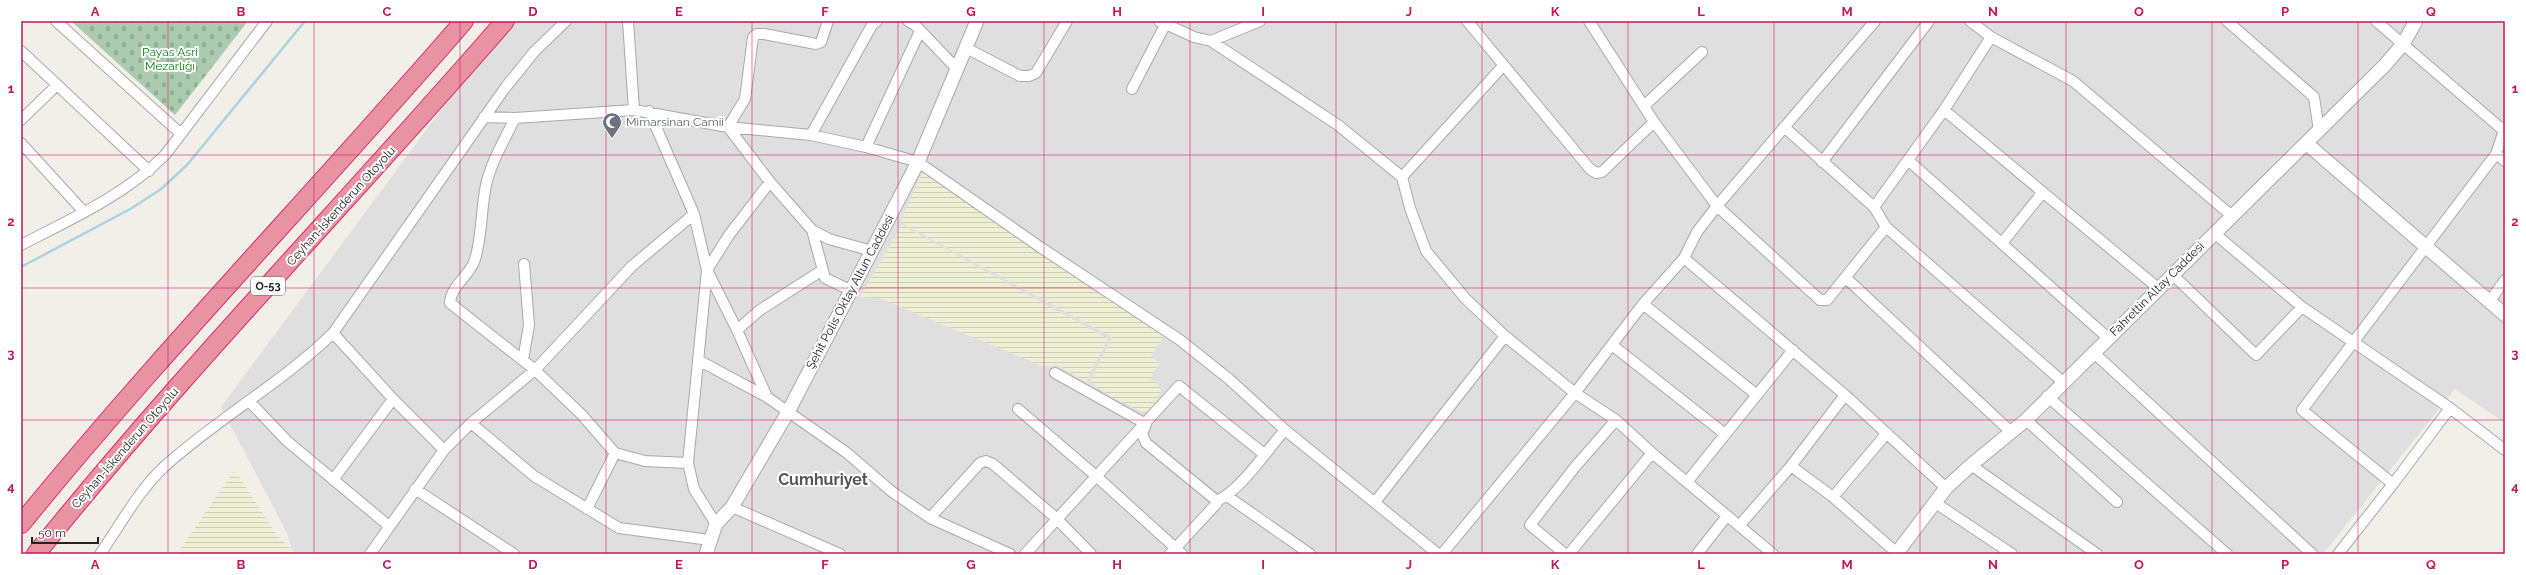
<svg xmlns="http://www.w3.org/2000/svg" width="2526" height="575" font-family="Raleway,sans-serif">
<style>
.residential{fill:#e0dfdf}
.farmland{fill:url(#farmland-rules)}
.cemetery{fill:url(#cemetery-stones)}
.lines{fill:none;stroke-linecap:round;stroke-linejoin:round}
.stream{stroke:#aad3df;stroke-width:2.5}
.minor-casing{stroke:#a9a9a9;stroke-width:12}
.tertiary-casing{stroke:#a9a9a9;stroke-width:15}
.motorway-casing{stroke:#dc2a67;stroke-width:20}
.minor{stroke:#fff;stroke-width:10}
.tertiary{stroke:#fff;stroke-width:13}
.motorway{stroke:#e892a2;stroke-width:18}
.grid{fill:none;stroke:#c2185b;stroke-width:1;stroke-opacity:0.55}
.labels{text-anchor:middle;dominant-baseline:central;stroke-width:4;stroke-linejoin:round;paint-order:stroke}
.shield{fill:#fff;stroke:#646464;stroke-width:1}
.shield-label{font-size:11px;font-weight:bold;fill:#222}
.park-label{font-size:12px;fill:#0c8416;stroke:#fff}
.worship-label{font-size:12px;fill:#5b616d;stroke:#fff;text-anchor:start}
.street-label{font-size:12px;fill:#222;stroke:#fff}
.district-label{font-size:16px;font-weight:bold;fill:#555;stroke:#fff}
.neatline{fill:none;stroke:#c2185b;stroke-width:1.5}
.grid-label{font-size:13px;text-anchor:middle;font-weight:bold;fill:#c2185b}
</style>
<defs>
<pattern id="farmland-rules" width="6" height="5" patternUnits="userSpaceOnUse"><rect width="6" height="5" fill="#eef0d5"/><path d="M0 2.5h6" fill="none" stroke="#ccceb7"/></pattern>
<pattern id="cemetery-stones" width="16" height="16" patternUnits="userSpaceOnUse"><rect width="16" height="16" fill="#aacbaf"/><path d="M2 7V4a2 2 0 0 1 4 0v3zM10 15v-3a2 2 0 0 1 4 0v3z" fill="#92ae96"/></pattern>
</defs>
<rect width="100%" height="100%" fill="#f2efe9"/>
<!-- residential -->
<path class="residential" d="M507,21H2505V423L2455,389L2323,554H293L287,533L221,407Z"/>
<!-- farmland -->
<path class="farmland" d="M923,171L1164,336L1151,356L1159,364L1150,379L1158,384L1161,391L1149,415L1113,398L1090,382L1112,337L900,222Z
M902,225L1108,339L1086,382L1058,365L1042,366L879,298L860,297Z
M233,472L238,475L277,535L296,554H177Z"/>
<!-- cemetery -->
<path class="cemetery" d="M71,21H248L175,115Z"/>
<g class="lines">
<!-- stream -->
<path class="stream" d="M21,267L132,208L161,189L187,165L305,21"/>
<!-- minor casing -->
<g class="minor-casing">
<path id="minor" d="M56,21L181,134
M628,21L634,110
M908,21L915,25L957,69
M1159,21L1194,37L1211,41L1338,125L1402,177L1410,208L1426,251L1465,298L1505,336L1575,393L1616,420L1652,453L1773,554
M1467,21L1590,169L1596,173L1602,172L1654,122
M1589,21L1654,122L1717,206L1820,300H1827L1886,227
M1875,21L1717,206L1697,232L1684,258L1845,395L1946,488
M1970,21L1991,37L2073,81L2232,216
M2227,21L2314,97L2319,131
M2376,21L2503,130
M1211,41L1260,21
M966,48L1020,76H1029L1036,73L1067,21
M21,51L149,171
M1132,89L1165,25
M1644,106L1702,52
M1944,110L2158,288
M649,111L694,214L707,270L688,463L694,489L716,524
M484,117L515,118L634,110L728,127L745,99L753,37L757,34H764L816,44L821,42L828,21
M515,118C505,139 491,162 486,185C481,207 482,242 474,262C468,277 451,286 450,303L535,370L582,415L615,453L645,461L688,463
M21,120L57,85
M728,127L811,135L866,147L918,162L1040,247L1180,340L1229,379L1285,430L1438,554
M728,127L770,182L812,230L829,239L872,251
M1784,127L1874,207L1886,227L2063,382
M811,135L872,25L877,21
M21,143L84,212
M866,147L920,31
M2496,154L2505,161
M1908,160L1944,110L1991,37
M1822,162L1929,21
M1402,177L1503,66
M1874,207L1908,160L2108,338
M812,230L825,278L850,290
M2214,233L2302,307L2450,408L2505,450
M2002,243L2043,192
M21,245C71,219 125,195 165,155L267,21
M2172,274L2256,355L2302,307
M1846,278L2011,432
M2489,302L2505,280
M1643,304L1757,395
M737,330L760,310L821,271
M1612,345L1725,434
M2093,352L2312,554
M523,360L529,325L524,264
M698,360L767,397L847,453L891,491L930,518L1010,554
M1055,373L1146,424L1142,434L1146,443L1217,501
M2047,396L2227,554
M767,397L737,330L707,270L729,235L770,182
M249,401L287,441L389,526
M2450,408L2393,484L2302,410L2496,154L2505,127
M1018,409L1096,476L1182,554
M2026,420L2117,502
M471,423L534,476L619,528L710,540
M444,450L393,399L333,333L505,88L534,52L566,21
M1971,465L2097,554
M1791,466L1833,497L1898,554
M333,480L393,399
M1687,482L1793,350
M415,489L514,554
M1227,496L1310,554
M1833,497L1887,433
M1375,502L1505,336
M1934,502L2012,554
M732,507L840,554
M587,509L615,453
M930,518L980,463L986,461L993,464L1056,518L1091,554
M1739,526L1791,466L1845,395
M100,554C121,524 138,491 165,466C218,418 282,383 333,333
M370,554L444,450L471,423L535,370L632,266L694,214
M1025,554L1179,386L1264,454
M1170,554L1217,503V501C1242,489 1266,451 1285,430
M1442,554L1575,393L1643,304L1684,258
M1565,554L1530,525L1575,467L1616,420
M1569,554L1652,453
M1697,554L1727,516
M2338,554L2393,484"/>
</g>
<!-- tertiary casing -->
<g class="tertiary-casing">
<path id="tertiary" d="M2306,143L2505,315
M706,554L716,524L732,507L788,412L918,162L977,21
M1896,554L1946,488L1971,465L2026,420L2385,65L2403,44L2416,21"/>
</g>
<!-- motorway casing -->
<g class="motorway-casing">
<path id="motorway" d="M21,524C162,351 318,190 464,21
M36,554C184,370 350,200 505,21"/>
</g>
<!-- minor -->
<use href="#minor" class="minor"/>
<!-- tertiary -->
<use href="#tertiary" class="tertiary"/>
<!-- motorway -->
<use href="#motorway" class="motorway"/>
</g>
<!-- grid -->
<path class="grid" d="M168,21V554M314,21V554M460,21V554M606,21V554M752,21V554M898,21V554M1044,21V554M1190,21V554M1336,21V554M1482,21V554M1628,21V554M1774,21V554M1920,21V554M2066,21V554M2212,21V554M2358,21V554M21,155H2505M21,288H2505M21,420H2505"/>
<!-- icons -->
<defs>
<g id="mosque-pin" transform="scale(1)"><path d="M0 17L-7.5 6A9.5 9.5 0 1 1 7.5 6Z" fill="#6b7280" stroke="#fff"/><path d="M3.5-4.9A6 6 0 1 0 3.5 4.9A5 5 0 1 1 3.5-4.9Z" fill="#fff"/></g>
</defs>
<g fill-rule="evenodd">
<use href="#mosque-pin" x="612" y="122"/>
</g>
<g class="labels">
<!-- shield labels -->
<rect class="shield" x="251" y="277" width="34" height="18" rx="3"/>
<g class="shield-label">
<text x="268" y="286">O-53</text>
</g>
<!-- park labels -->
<g class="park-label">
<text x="170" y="52">Payas Asri<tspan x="170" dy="14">Mezarlığı</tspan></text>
</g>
<!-- worship labels -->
<g class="worship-label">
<text x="626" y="122">Mimarsinan Camii</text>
</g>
<!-- street labels -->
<g class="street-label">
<text transform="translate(341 206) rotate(-48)">Ceyhan-İskenderun Otoyolu</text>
<text transform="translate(2157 289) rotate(-45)">Fahrettin Altay Caddesi</text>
<text transform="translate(850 292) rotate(-62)">Şehit Polis Oktay Altun Caddesi</text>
<text transform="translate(125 448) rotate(-49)">Ceyhan-İskenderun Otoyolu</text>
</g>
<!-- district labels -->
<g class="district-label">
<text x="823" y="479">Cumhuriyet</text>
</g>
</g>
<!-- border -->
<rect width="2526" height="575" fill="none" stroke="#ffffff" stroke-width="44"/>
<!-- scale -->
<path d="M32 537v6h66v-6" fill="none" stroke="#222222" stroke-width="2"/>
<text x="38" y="537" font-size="12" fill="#222222" stroke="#ffffff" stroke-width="3" paint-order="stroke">50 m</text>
<rect x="22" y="22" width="2482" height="531" class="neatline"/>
<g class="grid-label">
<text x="95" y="16">A</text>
<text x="241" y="16">B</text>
<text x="387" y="16">C</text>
<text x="533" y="16">D</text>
<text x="679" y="16">E</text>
<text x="825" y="16">F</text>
<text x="971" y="16">G</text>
<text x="1117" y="16">H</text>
<text x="1263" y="16">I</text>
<text x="1409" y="16">J</text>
<text x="1555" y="16">K</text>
<text x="1701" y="16">L</text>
<text x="1847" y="16">M</text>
<text x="1993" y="16">N</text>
<text x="2139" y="16">O</text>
<text x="2285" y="16">P</text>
<text x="2431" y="16">Q</text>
<text x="11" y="93">1</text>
<text x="2515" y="93">1</text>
<text x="11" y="226">2</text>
<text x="2515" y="226">2</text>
<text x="11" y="358">3</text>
<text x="2515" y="358">3</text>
<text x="11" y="491">4</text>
<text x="2515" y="491">4</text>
<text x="95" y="569">A</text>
<text x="241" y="569">B</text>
<text x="387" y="569">C</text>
<text x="533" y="569">D</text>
<text x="679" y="569">E</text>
<text x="825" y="569">F</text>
<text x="971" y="569">G</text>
<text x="1117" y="569">H</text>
<text x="1263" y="569">I</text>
<text x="1409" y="569">J</text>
<text x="1555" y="569">K</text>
<text x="1701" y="569">L</text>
<text x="1847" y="569">M</text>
<text x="1993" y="569">N</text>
<text x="2139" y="569">O</text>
<text x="2285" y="569">P</text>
<text x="2431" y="569">Q</text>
</g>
</svg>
